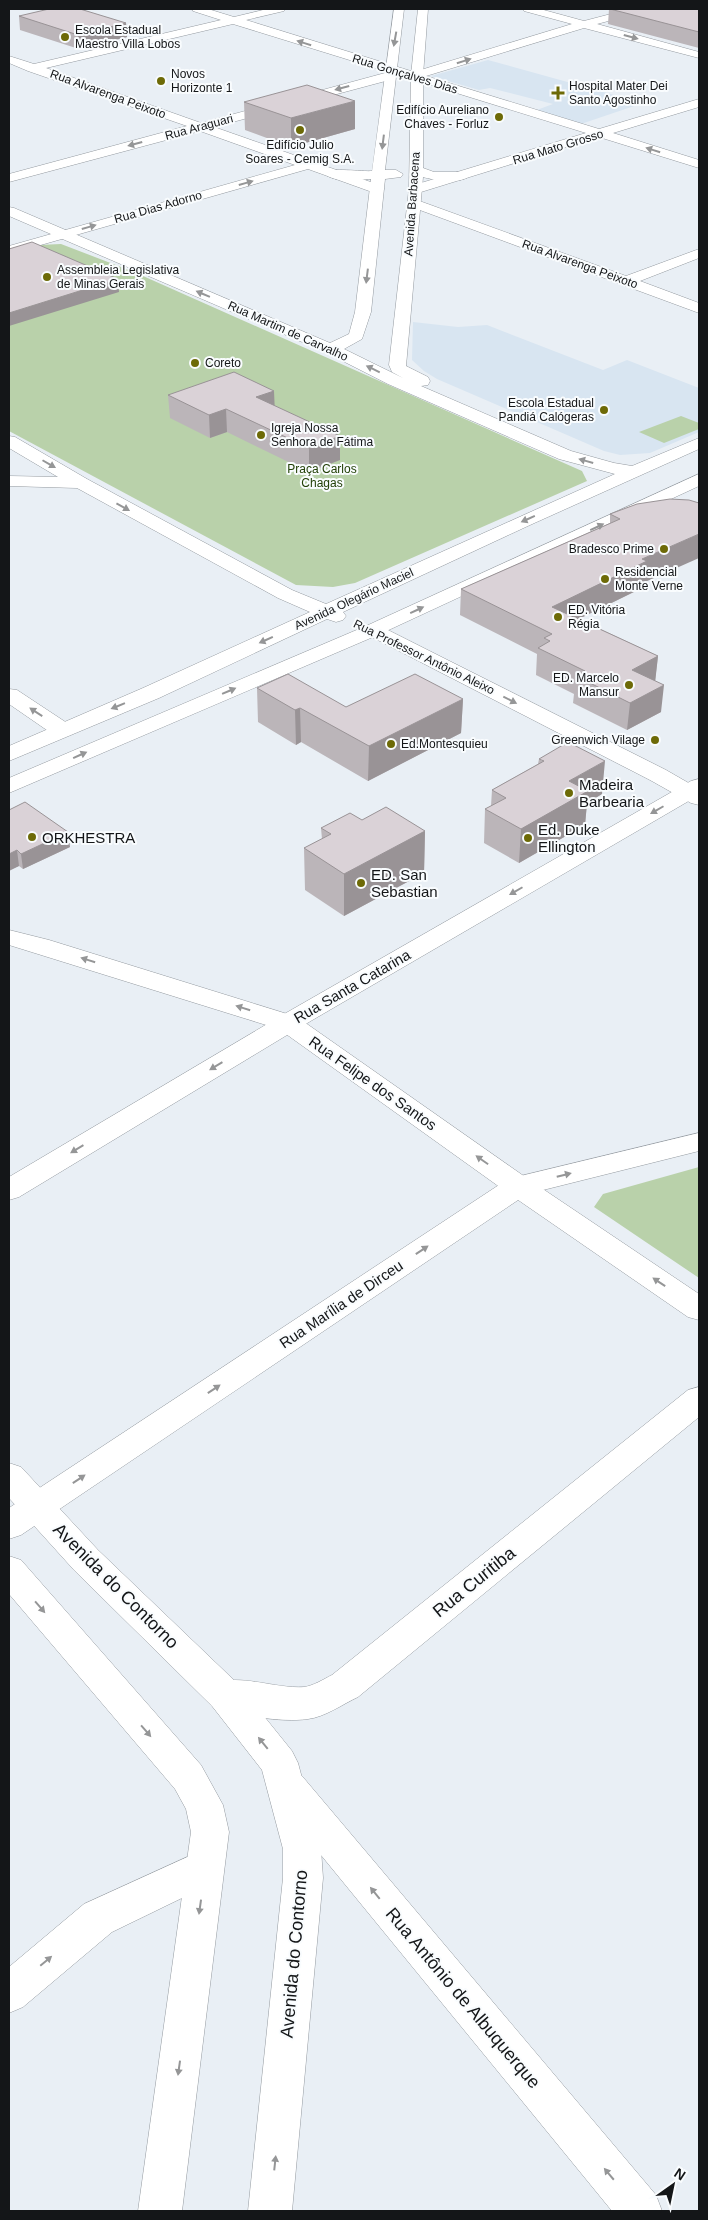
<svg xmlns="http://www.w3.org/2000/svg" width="708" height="2220" font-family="Helvetica,sans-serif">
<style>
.built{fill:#d8e5f1}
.green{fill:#b9d1aa}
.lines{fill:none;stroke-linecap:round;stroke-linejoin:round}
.street-casing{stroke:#949aa0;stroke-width:1}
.secondary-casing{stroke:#949aa0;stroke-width:1}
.primary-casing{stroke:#949aa0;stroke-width:1}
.street{fill:#fff;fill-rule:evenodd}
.secondary{fill:#fff;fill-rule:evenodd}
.primary{fill:#fff;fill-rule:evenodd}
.wall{fill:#bbb5b9}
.shaded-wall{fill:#999396}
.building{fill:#dad2d7;stroke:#999396}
.oneway{fill:#959697}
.poi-dot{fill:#6d6a07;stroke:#f9fcfe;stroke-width:2}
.labels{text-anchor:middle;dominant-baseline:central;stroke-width:4;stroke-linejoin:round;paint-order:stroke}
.far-poi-label{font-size:12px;fill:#141618;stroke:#f9fcfe;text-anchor:start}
.far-street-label{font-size:12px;fill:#141618;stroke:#f9fcfe}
.far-park-label{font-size:12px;fill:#234108;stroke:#f9fcfe}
.poi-label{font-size:15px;fill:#141618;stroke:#f9fcfe;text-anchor:start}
.street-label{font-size:15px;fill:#141618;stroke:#f9fcfe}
.near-street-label{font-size:18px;fill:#141618;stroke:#f9fcfe}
</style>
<rect width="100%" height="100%" fill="#e9eff5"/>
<!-- built -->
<path class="built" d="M488,60L643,103L581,124L534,111L553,104L490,88L479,90L431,76Z
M413,322L458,327L487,325L603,370L627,360L699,388V432L650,453L620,455L604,451L437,379L424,371L412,360Z"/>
<!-- green -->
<path class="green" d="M61,244L134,272L582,471L587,481L355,583L333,587L296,585L9,431V254L39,245Z
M681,416L699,423V429L664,443L639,432Z
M699,1167V1278L594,1207L603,1194Z"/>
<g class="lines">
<!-- street casing -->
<g class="street-casing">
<path id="street" d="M192,9H208L234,17L267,9H285L284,11L246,20L414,72L572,24L524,11L523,9H540L584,21L630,9H647L646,11L597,24L699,52V58L584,28L426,76L599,129L699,99V107L613,133L699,160V168L599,137L421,192H411L409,189L411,186L586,133L233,24L46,68L201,123L385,73H393L395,76L393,79L214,127L382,186L384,189L382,192H372L308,169L9,254V246L295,165L200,131L9,182V174L187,126L28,71L9,63V56L34,64L221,20L193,11Z
M414,199L626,276L699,249V258L640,281L699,303V313L409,206L407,203L409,200Z
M373,624L380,626L666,770L699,789V805L691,803L650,780L366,634L363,630L366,626Z
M9,689L17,690L70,725L73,730L70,735L62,737L54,735L9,704Z
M9,930L49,940L297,1017L528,1179L699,1294V1320L688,1317L508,1193L279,1029L9,945Z
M699,1387V1417L358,1697C343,1704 325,1717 308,1719C281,1723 237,1715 212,1706L207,1695L212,1684C241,1673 274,1689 304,1687C313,1686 324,1679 332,1675L688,1390Z
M289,1771L302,1776L656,2195L662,2211H612L276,1800L270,1788L276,1776Z
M205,1849L219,1854L224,1867L219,1880L112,1932L23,2007L9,2013V1967L84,1904Z"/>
</g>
<!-- secondary casing -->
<g class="secondary-casing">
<path id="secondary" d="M394,9H404L385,170H396L403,174L401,177L385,179L371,312L362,339L344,349L403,378L392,372L389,365L409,189L411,75L418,9H428L423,75V168L434,172H462L469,176C462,184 433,180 423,177L406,366L428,377L430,381L428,385L421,386L571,451L614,463L632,466L699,438V449L530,525L343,612L346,616L343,620L336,622L327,619L159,698L9,761V746L143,688L310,612L278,598L77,488L9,486V476L58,477L9,448V436L15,437L87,479L292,590L326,604L615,474L559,459L388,384L323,351L9,216V207L14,208L330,343L349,334L355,312L371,179C358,180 333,183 324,173C330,167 362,172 372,171Z
M699,474V486L380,634L9,793V778L366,626Z
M699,779V795L297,1029L19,1197L9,1200V1177L279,1017L691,781Z
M699,1133V1151L527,1194L21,1535L9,1539V1508L508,1179Z"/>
</g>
<!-- primary casing -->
<g class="primary-casing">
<path id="primary" d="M9,1463L21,1467L98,1550L238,1684L292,1751L298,1763L321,1849L323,1878L292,2211H248L283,1878V1849L262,1770L212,1706L74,1570L9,1498Z
M9,1556L21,1560L201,1765L223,1805L229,1832L182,2211H138L191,1832L186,1809L175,1789L9,1594Z"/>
</g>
<!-- street -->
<use href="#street" class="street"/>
<!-- secondary -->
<use href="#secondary" class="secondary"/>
<!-- primary -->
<use href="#primary" class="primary"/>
</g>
<!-- wall -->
<path class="wall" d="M609,9H699V48L608,24Z
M19,16L126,23L127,37L79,49L20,30Z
M244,102L355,129L291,147L245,130Z
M274,391V406L340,460L309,472L227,432L210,438L170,418L168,395Z
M637,504L645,582L644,587L579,619L658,656L655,681L661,712L627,730L573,703L574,694L536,675L537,654L460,615L461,589L610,523V514Z
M257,688L346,707L463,699L461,733L368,781L301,742L296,745L258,722Z
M539,759L602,794L587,803L585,825L519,863L484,843L485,809L491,806L492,790L538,764Z
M9,810L70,847L23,869L19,866L9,870Z
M321,828L425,831L424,873L344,916L305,890L304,848L322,839Z"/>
<!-- shaded-wall -->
<path class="shaded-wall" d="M126,23L127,37L79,49L78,35Z
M355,101V129L291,147V118Z
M118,279L119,292L9,326V313Z
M274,391L275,414L256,397Z
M226,409L227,432L210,438L209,415Z
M340,436V460L309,472V448Z
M699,534V558L645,582L644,587L550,633L552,607L642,559Z
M658,656L655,683L632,670Z
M664,685L661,712L627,730L630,703Z
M463,699L461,733L368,781L369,746Z
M300,708L301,742L296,745L295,710Z
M605,761L602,794L587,803L585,825L519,863L521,829L569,781Z
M425,831L424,873L344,916V874Z
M68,832L70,847L23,869L21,854Z
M17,850L19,866L9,871V854Z"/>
<!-- building -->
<path class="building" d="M49,9H80L126,23L78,35L19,16Z
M610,9H699V32Z
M307,85L355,101L291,118L244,102Z
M32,242L118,279L9,313V249Z
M234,372L274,391L256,397L340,436L309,448L226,409L209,415L168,395Z
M670,499L689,500L699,503V534L642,559L647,561L552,607L658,656L632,670L664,685L630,703L576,676L585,671L538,648L550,641L544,638L552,634L461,589L620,519L610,514L637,504Z
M288,674L346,707L415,674L463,699L369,746L300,708L295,710L257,688Z
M568,742L605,761L569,781L588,791L521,829L485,809L506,798L492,790L544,761L539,759Z
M25,802L68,832L21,854L17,850L9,854V810Z
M386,807L425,831L344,874L304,848L331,834L321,828L350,813L362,820Z"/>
<!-- one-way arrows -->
<defs><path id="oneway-solid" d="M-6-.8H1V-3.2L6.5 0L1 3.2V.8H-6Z" transform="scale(1.25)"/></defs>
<g class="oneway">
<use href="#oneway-solid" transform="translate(631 37) rotate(15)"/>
<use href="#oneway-solid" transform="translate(395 39) rotate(100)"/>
<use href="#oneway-solid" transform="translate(304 43) rotate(-163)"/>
<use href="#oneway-solid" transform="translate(464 61) rotate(-17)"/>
<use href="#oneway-solid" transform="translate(342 88) rotate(165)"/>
<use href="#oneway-solid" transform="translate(383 142) rotate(97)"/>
<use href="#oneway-solid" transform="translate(135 144) rotate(165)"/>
<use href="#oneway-solid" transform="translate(653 150) rotate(-163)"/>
<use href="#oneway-solid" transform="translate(246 183) rotate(-16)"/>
<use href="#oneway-solid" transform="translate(89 227) rotate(-16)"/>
<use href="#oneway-solid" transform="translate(367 276) rotate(97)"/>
<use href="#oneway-solid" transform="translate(203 294) rotate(-157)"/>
<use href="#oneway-solid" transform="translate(373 369) rotate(-154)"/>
<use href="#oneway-solid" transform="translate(586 461) rotate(-164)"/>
<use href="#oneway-solid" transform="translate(49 464) rotate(30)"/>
<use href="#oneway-solid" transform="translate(123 507) rotate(29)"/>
<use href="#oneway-solid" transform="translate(528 519) rotate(156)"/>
<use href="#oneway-solid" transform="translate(597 527) rotate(-25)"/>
<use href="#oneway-solid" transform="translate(417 610) rotate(-25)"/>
<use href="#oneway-solid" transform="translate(266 640) rotate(156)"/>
<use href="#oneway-solid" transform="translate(229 691) rotate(-23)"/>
<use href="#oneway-solid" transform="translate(510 700) rotate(27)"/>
<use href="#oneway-solid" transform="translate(118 706) rotate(158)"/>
<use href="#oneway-solid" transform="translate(36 712) rotate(-147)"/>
<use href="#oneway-solid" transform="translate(80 755) rotate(-24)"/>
<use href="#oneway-solid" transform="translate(657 810) rotate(150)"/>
<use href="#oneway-solid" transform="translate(516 891) rotate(150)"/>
<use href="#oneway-solid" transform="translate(88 960) rotate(-163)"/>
<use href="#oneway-solid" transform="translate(243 1008) rotate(-163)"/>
<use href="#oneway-solid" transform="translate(216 1066) rotate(149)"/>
<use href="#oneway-solid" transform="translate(77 1149) rotate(149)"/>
<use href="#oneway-solid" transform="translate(482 1160) rotate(-145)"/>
<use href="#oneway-solid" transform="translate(564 1175) rotate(-14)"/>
<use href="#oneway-solid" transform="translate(422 1250) rotate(-34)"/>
<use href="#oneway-solid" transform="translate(659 1282) rotate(-146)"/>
<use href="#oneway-solid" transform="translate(214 1389) rotate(-34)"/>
<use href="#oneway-solid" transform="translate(79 1479) rotate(-34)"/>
<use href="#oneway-solid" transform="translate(40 1607) rotate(49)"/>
<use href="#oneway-solid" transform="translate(146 1731) rotate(49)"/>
<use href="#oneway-solid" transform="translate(263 1743) rotate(-129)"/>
<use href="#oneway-solid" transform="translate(375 1893) rotate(-129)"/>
<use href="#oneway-solid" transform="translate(200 1907) rotate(98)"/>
<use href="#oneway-solid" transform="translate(46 1961) rotate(-40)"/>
<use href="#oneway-solid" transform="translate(179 2068) rotate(98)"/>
<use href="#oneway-solid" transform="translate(275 2163) rotate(-84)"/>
<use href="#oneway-solid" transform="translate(609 2174) rotate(-130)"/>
</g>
<!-- markers -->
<g class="poi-dot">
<circle cx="65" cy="37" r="5"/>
<circle cx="161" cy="81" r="5"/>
<path d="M555.5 85.5h5v5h5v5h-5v5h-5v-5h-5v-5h5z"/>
<circle cx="499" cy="117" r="5"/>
<circle cx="300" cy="130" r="5"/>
<circle cx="47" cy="277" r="5"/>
<circle cx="195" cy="363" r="5"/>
<circle cx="604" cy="410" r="5"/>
<circle cx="261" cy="435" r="5"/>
<circle cx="664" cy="549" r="5"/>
<circle cx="605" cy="579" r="5"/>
<circle cx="558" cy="617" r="5"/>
<circle cx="629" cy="685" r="5"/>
<circle cx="655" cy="740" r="5"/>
<circle cx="391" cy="744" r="5"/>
<circle cx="569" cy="793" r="5"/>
<circle cx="32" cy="837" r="5"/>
<circle cx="528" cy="838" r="5"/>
<circle cx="361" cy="883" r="5"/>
</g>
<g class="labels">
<!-- far-poi labels -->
<g class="far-poi-label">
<text x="75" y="30">Escola Estadual<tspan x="75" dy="14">Maestro Villa Lobos</tspan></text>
<text x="171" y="74">Novos<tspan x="171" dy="14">Horizonte 1</tspan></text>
<text x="569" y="86">Hospital Mater Dei<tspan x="569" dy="14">Santo Agostinho</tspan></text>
<text x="489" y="110" text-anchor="end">Edifício Aureliano<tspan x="489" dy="14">Chaves - Forluz</tspan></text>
<text x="300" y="145" text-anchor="middle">Edifício Julio<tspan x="300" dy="14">Soares - Cemig S.A.</tspan></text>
<text x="57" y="270">Assembleia Legislativa<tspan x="57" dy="14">de Minas Gerais</tspan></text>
<text x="205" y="363">Coreto</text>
<text x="594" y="403" text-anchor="end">Escola Estadual<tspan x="594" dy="14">Pandiá Calógeras</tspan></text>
<text x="271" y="428">Igreja Nossa<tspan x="271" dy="14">Senhora de Fátima</tspan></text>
<text x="654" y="549" text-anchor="end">Bradesco Prime</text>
<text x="615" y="572">Residencial<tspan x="615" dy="14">Monte Verne</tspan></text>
<text x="568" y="610">ED. Vitória<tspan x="568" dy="14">Régia</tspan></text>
<text x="619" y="678" text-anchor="end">ED. Marcelo<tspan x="619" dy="14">Mansur</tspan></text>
<text x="645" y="740" text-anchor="end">Greenwich Vilage</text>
<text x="401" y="744">Ed.Montesquieu</text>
</g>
<!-- far-street labels -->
<g class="far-street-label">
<text transform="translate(405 74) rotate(17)">Rua Gonçalves Dias</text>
<text transform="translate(108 94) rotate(20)">Rua Alvarenga Peixoto</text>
<text transform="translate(199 127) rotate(-15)">Rua Araguari</text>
<text transform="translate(558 147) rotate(-17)">Rua Mato Grosso</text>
<text transform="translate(412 204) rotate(-86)">Avenida Barbacena</text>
<text transform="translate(158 207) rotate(-16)">Rua Dias Adorno</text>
<text transform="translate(580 264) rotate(20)">Rua Alvarenga Peixoto</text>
<text transform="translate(288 331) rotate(24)">Rua Martim de Carvalho</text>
<text transform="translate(354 599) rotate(-25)">Avenida Olegário Maciel</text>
<text transform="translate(424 657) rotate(26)">Rua Professor Antônio Aleixo</text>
</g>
<!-- far-park labels -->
<g class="far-park-label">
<text x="322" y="469">Praça Carlos<tspan x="322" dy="14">Chagas</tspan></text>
</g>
<!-- poi labels -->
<g class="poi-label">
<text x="579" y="784">Madeira<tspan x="579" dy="17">Barbearia</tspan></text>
<text x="538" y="829">Ed. Duke<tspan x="538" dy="17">Ellington</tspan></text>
<text x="42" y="837">ORKHESTRA</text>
<text x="371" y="874">ED. San<tspan x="371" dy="17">Sebastian</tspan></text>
</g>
<!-- street labels -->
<g class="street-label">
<text transform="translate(352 986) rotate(-30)">Rua Santa Catarina</text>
<text transform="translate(373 1083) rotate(35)">Rua Felipe dos Santos</text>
<text transform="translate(341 1304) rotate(-34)">Rua Marília de Dirceu</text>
</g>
<!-- near-street labels -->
<g class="near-street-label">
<text transform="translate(474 1582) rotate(-39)">Rua Curitiba</text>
<text transform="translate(116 1586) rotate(45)">Avenida do Contorno</text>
<text transform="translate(294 1954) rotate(-85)">Avenida do Contorno</text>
<text transform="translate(463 1998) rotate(50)">Rua Antônio de Albuquerque</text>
</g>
</g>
<!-- border -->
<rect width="708" height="2220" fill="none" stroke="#141618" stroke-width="20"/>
<!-- north arrow -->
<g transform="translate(673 2185) rotate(33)" stroke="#f9fcfe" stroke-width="4" paint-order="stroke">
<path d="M0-4L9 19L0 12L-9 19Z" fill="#141618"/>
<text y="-8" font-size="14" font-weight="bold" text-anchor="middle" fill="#141618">N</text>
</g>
</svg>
